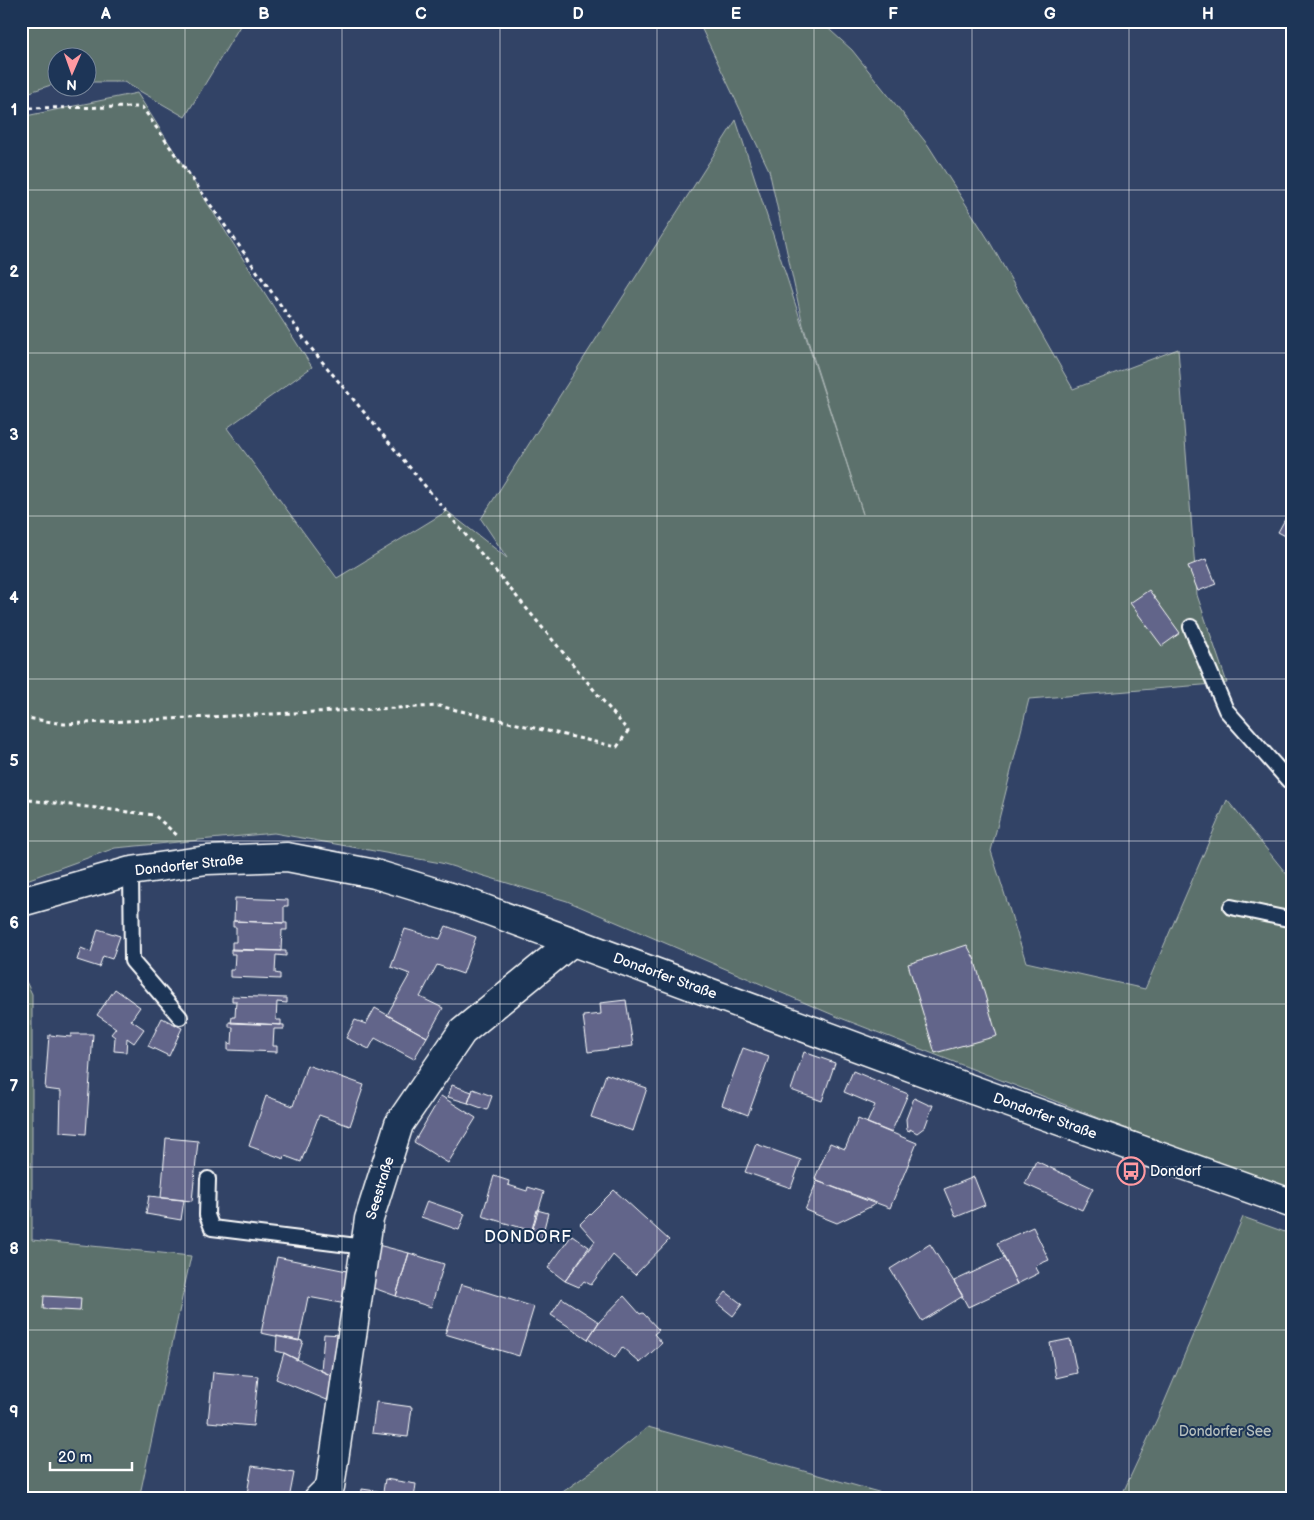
<svg xmlns="http://www.w3.org/2000/svg" width="1314" height="1520" font-family="'Balsamiq Sans',sans-serif">
<style>
.green{fill:#5c716c;stroke:#aeb8b6}
.building{fill:#62658a;stroke:#fff}
.lines{fill:none;stroke-linecap:round;stroke-linejoin:round}
.service-casing{stroke:#fff;stroke-width:18}
.minor-casing{stroke:#fff;stroke-width:31}
.secondary-casing{stroke:#fff;stroke-width:31}
.path{stroke:#fff;stroke-width:3;stroke-dasharray:4 4;stroke-linecap:butt}
.service{stroke:#1d3557;stroke-width:14}
.minor{stroke:#1d3557;stroke-width:28}
.secondary{stroke:#1d3557;stroke-width:28}
.grid{fill:none;stroke:#fff;stroke-width:1;stroke-opacity:0.55}
.labels{text-anchor:middle;dominant-baseline:central;stroke-width:4;stroke-linejoin:round;paint-order:stroke}
.street-label{font-size:14px;fill:#fff;stroke:#1d3557}
.poi-label{font-size:14px;fill:#fff;stroke:#1d3557;text-anchor:start}
.park-label{font-size:14px;fill:#b6bfbd;stroke:#1d3557}
.quarter-label{font-size:16px;letter-spacing:1px;fill:#fff;stroke:#1d3557}
.neatline{fill:none;stroke:#fff;stroke-width:2}
.grid-label{font-size:16px;text-anchor:middle;font-weight:bold;fill:#fff}
</style>
<rect width="100%" height="100%" fill="#324366"/>
<filter id="ink" filterUnits="userSpaceOnUse"><feTurbulence type="fractalNoise" baseFrequency=".02" numOctaves="2"/><feDisplacementMap in="SourceGraphic" scale="10" xChannelSelector="R" yChannelSelector="G"/><feConvolveMatrix kernelMatrix="1 2 1 2 8 2 1 2 1" color-interpolation-filters="sRGB"/></filter>
<g filter="url(#ink)">
<!-- green -->
<path class="green" d="M21,21H243L185,117L124,82H88V58H58L57,83L21,95Z
M698,21H820L852,50L928,145L988,239L1073,389L1178,349L1197,595L1227,683L1029,699L991,851L1026,962L1145,989L1227,800L1293,882V1191L1259,1180L838,1017L567,901L441,863L274,833L115,848L21,882V117L137,93L312,367L227,428L337,578L447,511L507,558L481,519L736,120L863,514L803,325L769,170Z
M21,971L32,994V1240L191,1256L139,1499H21Z
M1243,1217L1293,1235V1499H1120L1158,1417Z
M648,1427L903,1499H553L610,1458Z"/>
<!-- building -->
<path class="building" d="M1293,505V540L1278,532Z
M1206,559L1216,584L1198,591L1188,566Z
M1149,590L1180,633L1162,646L1130,603Z
M235,898L288,900V906H284V923L234,921Z
M233,921L287,923V930H282L281,951L232,950V942H236V927H233Z
M446,926L476,937L463,974L437,965L420,997L443,1008L427,1037L387,1015L410,974L391,967L405,929L440,939Z
M98,929L120,936L112,959L103,956L99,967L77,960L81,948L91,952Z
M967,945L974,958L997,1036L935,1053L908,964Z
M231,949L286,951V956L276,955L275,973L280,974V979L230,977V970H234L235,954H231Z
M115,989L140,1007L131,1020L144,1029L134,1043L127,1038L126,1052L114,1051L115,1037L111,1034L116,1028L97,1015Z
M232,996L287,998V1003L277,1002L276,1020H281V1025L231,1023L232,1017H235L236,1001H232Z
M626,1000L633,1046L588,1052L583,1016L601,1014L600,1003Z
M375,1008L427,1037L414,1059L375,1038L369,1049L346,1038L355,1020L366,1024Z
M162,1018L182,1028L169,1056L148,1046Z
M229,1022L284,1025V1029H274L273,1046H277V1052L228,1050V1043L232,1044L233,1027H229Z
M71,1034H93L86,1134L60,1132L61,1091L45,1089L49,1035L71,1037Z
M743,1048L769,1057L748,1115L722,1105Z
M804,1052L835,1063L822,1101L791,1090Z
M307,1065L364,1085L350,1126L319,1115L301,1162L285,1156L284,1159L249,1146L266,1096L293,1106Z
M853,1071L908,1094L891,1133L867,1123L875,1105L844,1092Z
M606,1074L647,1088L633,1131L591,1117Z
M452,1085L472,1092L468,1103L448,1097Z
M473,1089L492,1096L487,1110L468,1103Z
M441,1096L476,1118L448,1163L414,1142Z
M914,1098L929,1105H933L925,1127L917,1133L910,1129V1131L907,1130L906,1119Z
M858,1119L917,1143L890,1208L817,1181L815,1178L830,1143L845,1149Z
M166,1138L198,1141L192,1201L161,1198Z
M756,1144L801,1160L791,1188L745,1172Z
M1036,1161L1093,1188L1082,1210L1025,1184Z
M494,1176L509,1181L508,1185L527,1191L528,1187L544,1192L532,1231L482,1216Z
M974,1177L985,1205L956,1217L944,1189Z
M817,1181L876,1204L837,1223L805,1210Z
M614,1190L669,1240L635,1275L613,1255L591,1285L584,1281L579,1287L565,1281L595,1241L580,1224Z
M149,1196L184,1200L181,1220L146,1214Z
M427,1201L465,1214L459,1230L421,1217Z
M537,1210L548,1213L541,1240L530,1237Z
M1033,1227L1049,1260L1035,1266L1039,1273L1017,1284L997,1243Z
M572,1235L589,1247L565,1281L548,1268Z
M374,1244L409,1253L396,1296L368,1286Z
M930,1244L963,1296L922,1321L890,1269Z
M409,1253L444,1264L431,1307L396,1296Z
M277,1257L352,1272L346,1304L308,1297L299,1341L261,1333Z
M1004,1258L1017,1284L968,1307L954,1281Z
M461,1284L534,1307L519,1356L445,1334Z
M726,1292L742,1304L733,1316L717,1303Z
M44,1296L81,1298L80,1311L43,1309Z
M624,1296L640,1314L643,1313L659,1330L654,1334L662,1343L640,1363L622,1347L615,1358L588,1339L599,1322Z
M562,1298L599,1322L588,1339L551,1315Z
M324,1334L342,1335L337,1378L321,1371Z
M277,1336L303,1341L297,1360L284,1353L276,1351Z
M1070,1339L1077,1373L1056,1378L1050,1343Z
M284,1353L337,1378L327,1400L276,1379Z
M213,1372L258,1376L253,1426L208,1422Z
M376,1402L412,1407L408,1437L372,1433Z
M252,1466L294,1473L289,1499H246Z
M385,1479L416,1484L414,1499H361L362,1489L383,1492Z"/>
<g class="lines">
<!-- service casing -->
<g class="service-casing">
<path id="service" d="M1191,627L1226,710L1289,781H1293
M131,871L132,961L180,1017
M1231,907L1293,920
M208,1179L207,1215L212,1228L365,1247"/>
</g>
<!-- minor casing -->
<g class="minor-casing">
<path id="minor" d="M318,1499L330,1487L369,1219L399,1124L462,1032L572,942"/>
</g>
<!-- secondary casing -->
<g class="secondary-casing">
<path id="secondary" d="M21,902L131,871L207,860L287,857L375,874L460,900L962,1086L1293,1204"/>
</g>
<!-- path -->
<path class="path" d="M21,108L142,107L310,347L628,731L617,747L439,706L64,724L21,717
M21,799L154,815L178,836"/>
<!-- service -->
<use href="#service" class="service"/>
<!-- minor -->
<use href="#minor" class="minor"/>
<!-- secondary -->
<use href="#secondary" class="secondary"/>
</g>
</g>
<!-- grid -->
<path class="grid" d="M185,21V1499M342,21V1499M500,21V1499M657,21V1499M814,21V1499M972,21V1499M1129,21V1499M21,190H1293M21,353H1293M21,516H1293M21,679H1293M21,841H1293M21,1004H1293M21,1167H1293M21,1330H1293"/>
<!-- icons -->
<defs>
<g id="bus-ring" transform="scale(1.4375)"><circle r="9.5" fill="#1d3557" stroke="#ff9aa2" stroke-width="1.5"/><path d="M-5-6H5V4H4V6H2V4H-2V6H-4V4H-5ZM-3.5-4V0h7V-4ZM-3.5 1.2v1.5H-2V1.2ZM2 1.2v1.5H3.5V1.2Z" fill="#ff9aa2"/></g>
</defs>
<g fill-rule="evenodd">
<use href="#bus-ring" x="1131" y="1171"/>
</g>
<g class="labels">
<!-- street labels -->
<g class="street-label">
<text transform="translate(189 865) rotate(-6)">Dondorfer Straße</text>
<text transform="translate(665 976) rotate(20)">Dondorfer Straße</text>
<text transform="translate(1045 1116) rotate(20)">Dondorfer Straße</text>
<text transform="translate(380 1188) rotate(-73)">Seestraße</text>
</g>
<!-- poi labels -->
<g class="poi-label">
<text x="1150" y="1171">Dondorf</text>
</g>
<!-- park labels -->
<g class="park-label">
<text x="1225" y="1431">Dondorfer See</text>
</g>
<!-- quarter labels -->
<g class="quarter-label">
<text x="528" y="1237">DONDORF</text>
</g>
</g>
<!-- margin -->
<rect width="1314" height="1520" fill="none" stroke="#1d3557" stroke-width="55"/>
<!-- north arrow -->
<g transform="translate(72 72) rotate(182)"><circle r="24" fill="#1d3557" stroke="#77869a"/>
<path d="M0-4L9 19L0 12L-9 19Z" fill="#ff9aa2"/>
<text y="-8" font-size="14" font-weight="bold" text-anchor="middle" fill="#ffffff">N</text>
</g>
<!-- scale -->
<path d="M50 1462v8h82v-8" fill="none" stroke="#ffffff" stroke-width="2.5"/>
<text x="58" y="1462" font-size="15" fill="#ffffff" stroke="#1d3557" stroke-width="4" paint-order="stroke">20 m</text>
<rect x="28" y="28" width="1258" height="1464" class="neatline"/>
<g class="grid-label">
<text x="106" y="19">A</text>
<text x="264" y="19">B</text>
<text x="421" y="19">C</text>
<text x="578" y="19">D</text>
<text x="736" y="19">E</text>
<text x="893" y="19">F</text>
<text x="1050" y="19">G</text>
<text x="1208" y="19">H</text>
<text x="14" y="115">1</text>
<text x="14" y="277">2</text>
<text x="14" y="440">3</text>
<text x="14" y="603">4</text>
<text x="14" y="766">5</text>
<text x="14" y="928">6</text>
<text x="14" y="1091">7</text>
<text x="14" y="1254">8</text>
<text x="14" y="1417">9</text>
</g>
</svg>
